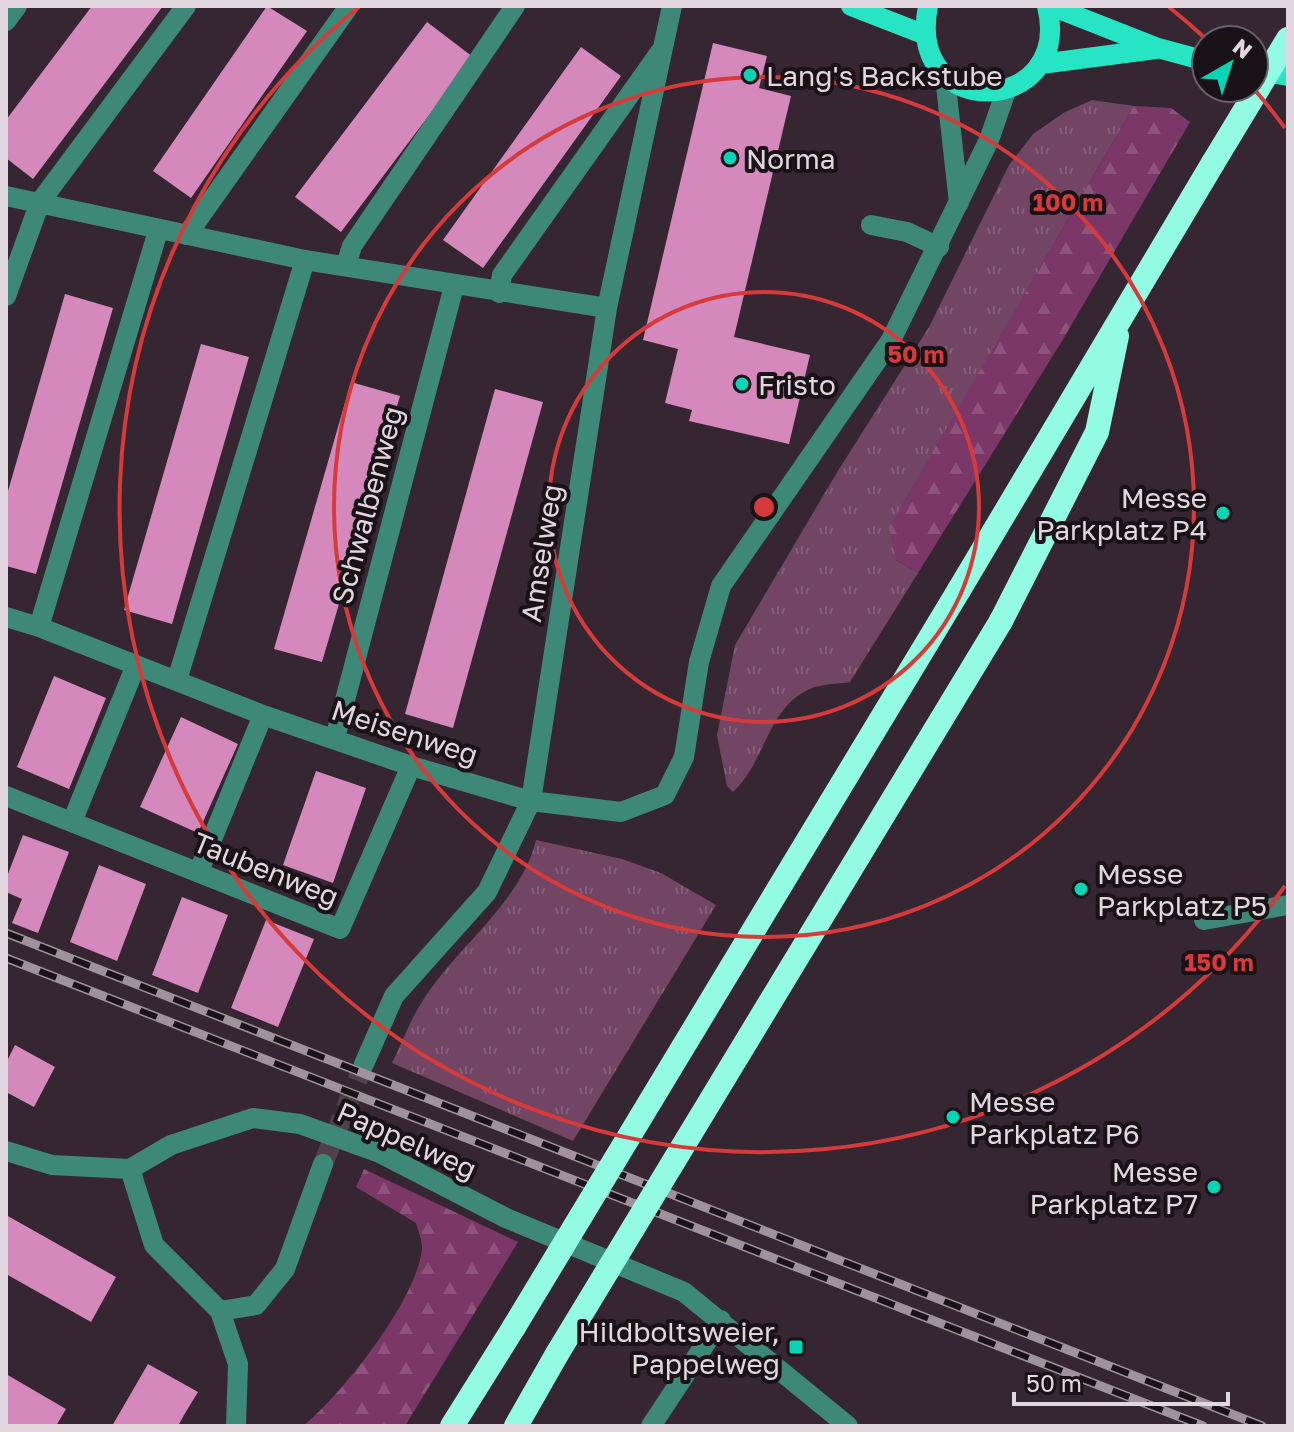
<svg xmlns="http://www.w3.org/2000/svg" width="1294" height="1432" font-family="'Golos Text',sans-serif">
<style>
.grass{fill:url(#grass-tufts)}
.forest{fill:url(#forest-firs)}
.building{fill:#d488bc}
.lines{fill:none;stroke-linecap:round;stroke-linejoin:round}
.minor-tunnel{stroke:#50414b;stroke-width:20;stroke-dasharray:20 10;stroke-linecap:butt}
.minor{stroke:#3e8878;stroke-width:20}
.major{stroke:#26e4c4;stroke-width:20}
.highway{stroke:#93fbe3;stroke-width:24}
.rail-casing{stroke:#9f929a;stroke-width:9}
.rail{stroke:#191217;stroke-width:6;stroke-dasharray:18;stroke-linecap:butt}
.highway-bridge{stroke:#93fbe3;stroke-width:24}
.ring{fill:none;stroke:#d73a3a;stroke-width:4}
.poi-dot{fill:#05d5b6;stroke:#191217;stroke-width:3}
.labels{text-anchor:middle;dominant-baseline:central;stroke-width:8;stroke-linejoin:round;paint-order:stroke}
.poi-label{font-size:28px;fill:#e2d7de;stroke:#191217;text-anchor:start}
.street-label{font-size:28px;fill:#e2d7de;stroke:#191217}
.centre{fill:#d73a3a;stroke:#191217;stroke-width:4}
.ring-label{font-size:24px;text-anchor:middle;font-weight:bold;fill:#d73a3a;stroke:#191217;stroke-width:8;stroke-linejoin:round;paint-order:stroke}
</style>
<defs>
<pattern id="grass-tufts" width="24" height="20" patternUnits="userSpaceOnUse" patternTransform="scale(2)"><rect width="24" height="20" fill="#714563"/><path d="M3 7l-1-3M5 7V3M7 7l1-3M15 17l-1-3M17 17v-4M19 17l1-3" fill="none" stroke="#855f79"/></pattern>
<pattern id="forest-firs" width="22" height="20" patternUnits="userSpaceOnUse" patternTransform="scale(2)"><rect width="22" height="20" fill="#7b3767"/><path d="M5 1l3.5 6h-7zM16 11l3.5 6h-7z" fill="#8d537c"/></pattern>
</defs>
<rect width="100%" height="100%" fill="#362631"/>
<!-- grass -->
<path class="grass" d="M1092,100L1134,106L1023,297L896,560L918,573L850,682C838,684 823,684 812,688C767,706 766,762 733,792L727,786L717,735L735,645L836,474L929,327L1009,165L1033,134L1065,112Z
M536,840L622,859L661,873L716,905L573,1141L392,1063C402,1043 410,1020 422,1002C456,947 521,903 536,840Z"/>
<!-- forest -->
<path class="forest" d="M1134,106L1171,108L1190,122L1062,341L918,573L896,560L889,527Z
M364,1169L518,1242L405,1426H303C341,1396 420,1296 422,1247C422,1240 418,1230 416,1223L356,1187Z"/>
<!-- building -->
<path class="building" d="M92,6H163L33,179L6,158V120Z
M267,6L307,31L191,198L153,171Z
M427,22L473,57L341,232L295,197Z
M713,43L767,56L759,88L791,96L734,337L810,355L789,444L689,421L692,410L665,403L678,349L643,340Z
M581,47L621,76L483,268L443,240Z
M65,294L113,308L36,574L6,566V498Z
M201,344L249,357L172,624L124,610Z
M351,382L400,396L322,662L274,649Z
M495,389L543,402L453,728L405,714Z
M54,676L106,698L69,789L17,767Z
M181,717L238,744L198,833L140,807Z
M316,771L366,788L333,883L283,865Z
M23,835L69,852L38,933L12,923L22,899L6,892V879Z
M99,865L146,884L117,961L70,942Z
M182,897L228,915L198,993L152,975Z
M266,920L314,939L278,1027L231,1008Z
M15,1045L55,1067L34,1107L6,1092V1063Z
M6,1215L116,1277L91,1322L6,1274Z
M148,1364L198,1392L184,1415L178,1426H112Z
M6,1374L66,1409L56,1426H6Z"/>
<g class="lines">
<!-- minor-tunnel -->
<path class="minor-tunnel" d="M323,1164L364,1064"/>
<!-- minor -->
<path class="minor" d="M6,21L17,6
M945,77L959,203
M6,196L305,260L607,308
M871,225L907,232L939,247
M187,235L349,6
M346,265L352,246L515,6
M499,293L502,275L660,52
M6,296L40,202L186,6
M6,617L39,627L263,715L411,766L531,801L621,812L665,795L684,757L699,662L721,586L891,340L989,140L1006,91
M39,627L158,231
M177,680L305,260
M335,738L454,286
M6,796L340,929L411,766
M72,822L136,665
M199,871L263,715
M1204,920L1288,905
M364,1064L394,996L487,892L531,801L607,308L672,6
M6,1151L52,1165L130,1169
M130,1169L171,1145L253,1118L300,1124L380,1153L506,1218L684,1292L848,1426
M130,1169L154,1245L220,1311L238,1364L236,1426
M220,1311L256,1305L285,1269L323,1164
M651,1426L721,1320"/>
<!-- major -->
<path class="major" d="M851,6L923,34
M928,6C905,124 1074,116 1047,6
M1051,6L1158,48L1206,61
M1041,64L1156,49
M1254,70L1288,76"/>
<!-- highway -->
<path class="highway" d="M959,590L1213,163
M1001,621L1097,432L1117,336
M452,1426L514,1327
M516,1426L557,1354"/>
<!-- rail casing -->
<g class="rail-casing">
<path id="rail" d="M6,933L1262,1426
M6,958L1203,1426"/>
</g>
<!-- rail -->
<use href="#rail" class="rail"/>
<!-- highway-bridge -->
<path class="highway-bridge" d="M1213,163L1288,39
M514,1327L959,590
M557,1354L1001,621"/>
</g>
<!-- distance rings -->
<g class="ring">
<circle cx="764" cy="507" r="215"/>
<circle cx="764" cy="507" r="430"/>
<path d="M1285 886A644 644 0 1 1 359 7M1169 7A644 644 0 0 1 1207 40M1254 89A644 644 0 0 1 1285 128"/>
</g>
<!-- markers -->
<g class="poi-dot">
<circle cx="750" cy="75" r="8"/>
<circle cx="730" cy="158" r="8"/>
<circle cx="742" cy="384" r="8"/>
<circle cx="1223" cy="513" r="8"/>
<circle cx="1081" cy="889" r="8"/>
<circle cx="953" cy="1117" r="8"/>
<circle cx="1214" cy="1187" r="8"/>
<rect x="788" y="1339" width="16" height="16" rx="4"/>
</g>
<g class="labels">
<!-- poi labels -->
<g class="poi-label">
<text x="766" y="75">Lang's Backstube</text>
<text x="746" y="158">Norma</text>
<text x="758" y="384">Fristo</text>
<text x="1207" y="497" text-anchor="end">Messe<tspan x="1207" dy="32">Parkplatz P4</tspan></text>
<text x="1097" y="873">Messe<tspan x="1097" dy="32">Parkplatz P5</tspan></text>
<text x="969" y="1101">Messe<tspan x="969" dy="32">Parkplatz P6</tspan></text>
<text x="1198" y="1171" text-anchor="end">Messe<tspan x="1198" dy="32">Parkplatz P7</tspan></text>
<text x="780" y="1331" text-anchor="end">Hildboltsweier,<tspan x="780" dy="32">Pappelweg</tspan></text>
</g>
<!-- street labels -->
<g class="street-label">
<text transform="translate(367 505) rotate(-75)">Schwalbenweg</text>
<text transform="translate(541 553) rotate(-81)">Amselweg</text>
<text transform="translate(405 732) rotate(18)">Meisenweg</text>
<text transform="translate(266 869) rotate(22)">Taubenweg</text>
<text transform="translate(407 1140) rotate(24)">Pappelweg</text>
</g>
</g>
<circle cx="764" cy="507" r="12" class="centre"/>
<g class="ring-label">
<text x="1068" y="211">100 m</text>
<text x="916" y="363">50 m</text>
<text x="1219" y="971">150 m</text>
</g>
<!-- border -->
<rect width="1294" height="1432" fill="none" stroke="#e2d7de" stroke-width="16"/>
<!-- north arrow -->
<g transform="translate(1230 64) rotate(39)"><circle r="38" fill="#191217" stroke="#696167" stroke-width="2"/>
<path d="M0-6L14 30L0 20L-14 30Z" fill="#05d5b6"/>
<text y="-12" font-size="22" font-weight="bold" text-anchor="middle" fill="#e2d7de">N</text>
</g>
<!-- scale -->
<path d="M1014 1392v12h214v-12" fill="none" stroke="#e2d7de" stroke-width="4"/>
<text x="1026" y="1392" font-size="24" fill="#e2d7de" stroke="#191217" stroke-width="6" paint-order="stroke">50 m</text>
</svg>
